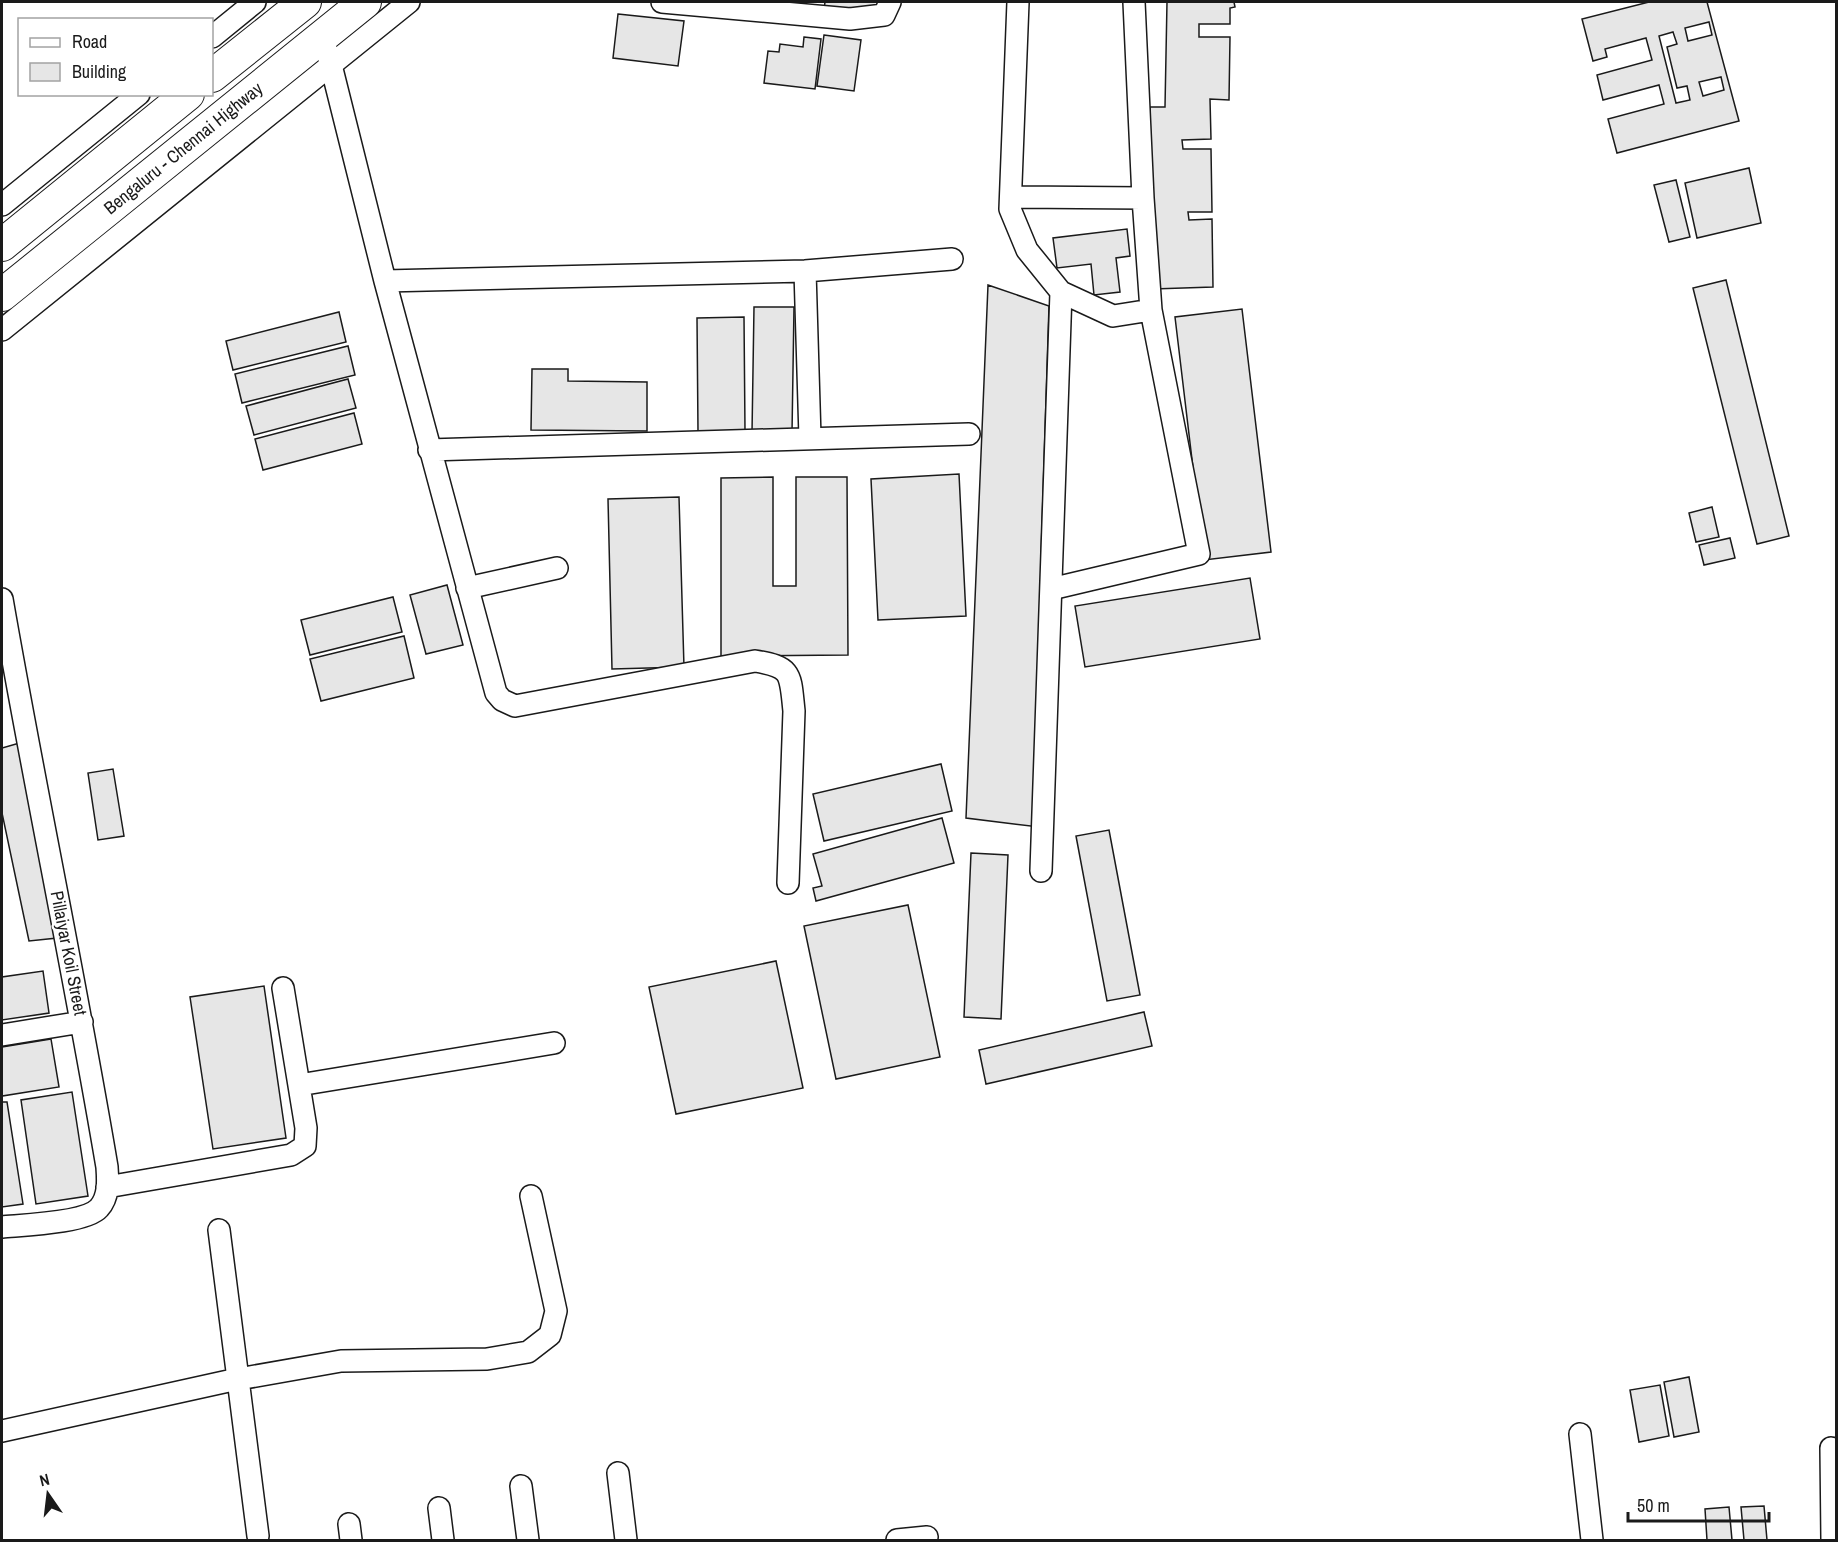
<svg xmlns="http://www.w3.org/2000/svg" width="1838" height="1542" font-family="'Archivo Narrow',sans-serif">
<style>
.building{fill:#e6e6e6;stroke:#1a1a1a;stroke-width:1.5;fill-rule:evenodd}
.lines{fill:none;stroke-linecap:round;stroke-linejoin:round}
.minor-casing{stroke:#1a1a1a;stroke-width:24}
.highway-casing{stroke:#1a1a1a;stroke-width:34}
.minor{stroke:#fff;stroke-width:21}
.highway{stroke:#fff;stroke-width:32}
.labels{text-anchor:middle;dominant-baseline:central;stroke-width:4.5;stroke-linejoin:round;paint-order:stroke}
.street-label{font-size:18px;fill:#1a1a1a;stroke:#fff}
</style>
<rect width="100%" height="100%" fill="#fff"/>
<!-- building -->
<path class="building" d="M825,2H880V11L824,10Z
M1167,2H1234L1235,7L1230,8V24H1199V37H1230L1229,100L1210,99L1211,139L1182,140L1183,149H1211L1212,212H1188L1189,220L1212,219L1213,287L1153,289L1150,107H1165Z
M1649,2H1707L1739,121L1617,153L1608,119L1664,104L1659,85L1603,100L1597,75L1652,60L1646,38L1605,49L1607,57L1593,61L1582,19ZM1709,22L1712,35L1688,41L1685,28ZM1673,32L1677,44L1667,47L1677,88L1687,86L1690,100L1676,103L1659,36ZM1721,77L1724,90L1703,96L1699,82Z
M618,14L684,21L678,66L613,58Z
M824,35L861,40L854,91L817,86Z
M804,37L821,39L815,89L764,83L768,51L779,52L780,44L803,47Z
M1749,168L1761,223L1697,238L1685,183Z
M1676,180L1690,237L1669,242L1654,185Z
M1127,229L1130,256L1116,258L1120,292L1094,295L1091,264L1057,268L1053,238Z
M1726,280L1789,536L1757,544L1693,288Z
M988,285L1049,306L1041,556L1039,827L966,818Z
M754,307H794L792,433H752Z
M1242,309L1271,552L1204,560L1175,317Z
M339,312L346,342L233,370L226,341Z
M744,317L745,431H698L697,318Z
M348,346L355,375L242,403L235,374Z
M532,369H568V381L647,382V431L531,430Z
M348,379L356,408L254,435L246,406Z
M354,413L362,444L263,470L255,439Z
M959,474L966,616L878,620L871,479Z
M773,477V586H796V477H847L848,655L721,656V478Z
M679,497L684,667L612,669L608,499Z
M1712,507L1719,537L1696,542L1689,513Z
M1730,538L1735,558L1704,565L1699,545Z
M1250,578L1260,639L1085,667L1075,606Z
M447,585L463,645L426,654L410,595Z
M393,597L402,632L310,655L301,620Z
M404,636L414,678L321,701L310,659Z
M23,742L57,938L29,941L2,813V748Z
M941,764L952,811L824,841L813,794Z
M113,769L124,836L98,840L88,773Z
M942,818L954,863L816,901L813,888L822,886L813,854Z
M1109,830L1140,995L1107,1001L1076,836Z
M971,853L1008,855L1001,1019L964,1017Z
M908,905L940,1057L836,1079L804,926Z
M776,961L803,1088L676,1114L649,987Z
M43,971L49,1013L2,1020V977Z
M264,986L286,1138L213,1149L190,997Z
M1144,1012L1152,1046L986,1084L979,1050Z
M51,1039L59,1087L2,1096V1047Z
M72,1092L88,1196L36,1204L21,1100Z
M2,1102H7L23,1204L2,1207Z
M1689,1377L1699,1432L1674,1437L1664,1382Z
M1660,1385L1669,1436L1639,1442L1630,1390Z
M1764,1506L1767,1540H1744L1741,1507Z
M1729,1507L1732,1540H1707L1705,1509Z"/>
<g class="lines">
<!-- minor casing -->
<g class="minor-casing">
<path id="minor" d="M662,2L850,19L884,15L890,2
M1018,2L1010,209L1027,250L1061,292L1113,316L1151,310
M322,36L331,65L385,281L496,693L502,700L515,706L755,661C793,667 790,674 794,711L788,883
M212,37L255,2
M1011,197L1143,198L1134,2
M2,205L139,94
M805,271L810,438
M385,281L805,271L952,259
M2,330L409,2
M429,450L969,434
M467,588L557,568
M1051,589L1199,554L1151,310L1143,198
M2,599C35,789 75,977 107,1167C108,1181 109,1197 99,1208C86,1223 22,1225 2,1227
M1041,871L1061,292
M2,1035L82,1022
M299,1085L554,1043
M107,1187L291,1155L305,1146L306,1128L283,988
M219,1230L258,1536
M2,1431L233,1380L341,1361L487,1359L528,1352L550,1335L556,1311L531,1196
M1580,1434L1592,1540
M1831,1448L1832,1540
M618,1473L626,1540
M521,1486L528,1540
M439,1508L443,1540
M349,1524L351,1540
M897,1540L927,1537"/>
</g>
<!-- highway casing -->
<g class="highway-casing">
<path id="highway" d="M212,76L305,2
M2,245L188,94
M2,295L365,2"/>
</g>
<!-- minor -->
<use href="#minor" class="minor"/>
<!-- highway -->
<use href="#highway" class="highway"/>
</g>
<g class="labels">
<!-- street labels -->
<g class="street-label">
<text transform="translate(183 148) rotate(-39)">Bengaluru - Chennai Highway</text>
<text transform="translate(69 953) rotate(79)">Pillaiyar Koil Street</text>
</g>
</g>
<!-- border -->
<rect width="1838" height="1542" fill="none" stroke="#1a1a1a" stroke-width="6"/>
<!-- legend -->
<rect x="18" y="18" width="195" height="78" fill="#ffffff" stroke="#a3a3a3" stroke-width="1.5"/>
<rect x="30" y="38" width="30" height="9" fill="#ffffff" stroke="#a3a3a3" stroke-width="1.5"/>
<text x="72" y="48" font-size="18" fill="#1a1a1a">Road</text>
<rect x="30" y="63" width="30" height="18" fill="#e6e6e6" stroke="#a3a3a3" stroke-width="1.5"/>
<text x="72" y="78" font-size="18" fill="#1a1a1a">Building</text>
<!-- north arrow -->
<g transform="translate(48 1494) rotate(346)" stroke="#ffffff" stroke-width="4.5" paint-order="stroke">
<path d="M0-4.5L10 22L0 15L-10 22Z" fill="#1a1a1a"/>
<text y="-9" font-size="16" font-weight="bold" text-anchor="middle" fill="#1a1a1a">N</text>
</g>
<!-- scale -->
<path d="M1628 1512v9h141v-9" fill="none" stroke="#1a1a1a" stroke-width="3"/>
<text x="1637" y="1512" font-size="18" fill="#1a1a1a" stroke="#ffffff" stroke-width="4.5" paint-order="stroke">50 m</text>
</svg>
